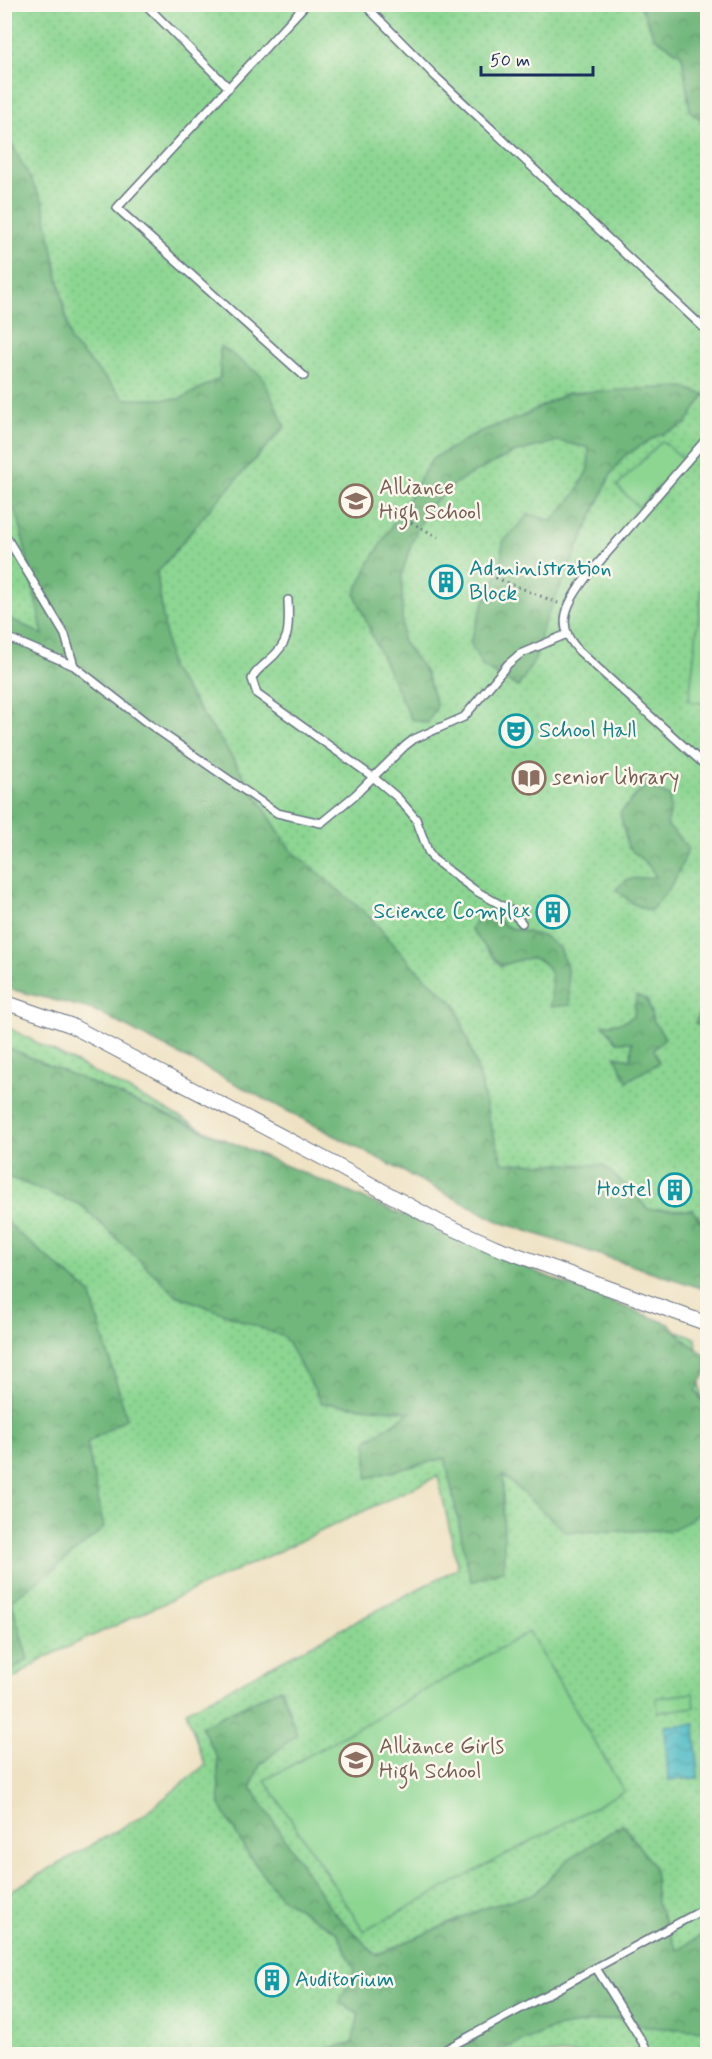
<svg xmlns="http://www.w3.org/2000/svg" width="712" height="2059" font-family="Mynerve,sans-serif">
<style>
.grass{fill:url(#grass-dots);stroke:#548278;stroke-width:1.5}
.forest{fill:url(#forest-crowns);stroke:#46736d;stroke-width:1.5}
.pitch{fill:#8cd692;stroke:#548278;stroke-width:1.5}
.water{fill:url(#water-waves);stroke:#337490;stroke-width:1.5}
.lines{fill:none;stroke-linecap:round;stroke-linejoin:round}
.service-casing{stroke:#656e81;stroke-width:10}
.minor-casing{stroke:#656e81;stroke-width:16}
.path{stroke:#656e81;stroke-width:3;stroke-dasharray:1.5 4.5;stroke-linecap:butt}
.service{stroke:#fff;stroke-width:7}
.minor{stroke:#fff;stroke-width:14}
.labels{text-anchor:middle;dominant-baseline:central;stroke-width:5;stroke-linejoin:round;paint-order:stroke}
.education-label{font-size:22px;fill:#785e54;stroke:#fbf7ec;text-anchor:start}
.culture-label{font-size:22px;fill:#0d838f;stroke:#fbf7ec;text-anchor:start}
</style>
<defs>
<pattern id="grass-dots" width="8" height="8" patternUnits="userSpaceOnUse" patternTransform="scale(1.5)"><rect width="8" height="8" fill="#8cd692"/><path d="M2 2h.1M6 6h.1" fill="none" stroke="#78b880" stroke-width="1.8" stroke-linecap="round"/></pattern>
<pattern id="forest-crowns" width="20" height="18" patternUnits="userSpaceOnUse" patternTransform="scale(1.5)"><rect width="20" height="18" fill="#71b77c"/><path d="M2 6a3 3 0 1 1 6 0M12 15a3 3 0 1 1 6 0" fill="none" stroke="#5c9569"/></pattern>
<pattern id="water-waves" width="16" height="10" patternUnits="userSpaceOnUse" patternTransform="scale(1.5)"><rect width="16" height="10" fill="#4bbac3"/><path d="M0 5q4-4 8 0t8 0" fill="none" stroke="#3e98a2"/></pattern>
</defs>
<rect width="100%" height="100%" fill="#fbf7ec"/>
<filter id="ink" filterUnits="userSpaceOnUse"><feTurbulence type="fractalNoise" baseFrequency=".0167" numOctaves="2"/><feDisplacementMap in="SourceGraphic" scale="12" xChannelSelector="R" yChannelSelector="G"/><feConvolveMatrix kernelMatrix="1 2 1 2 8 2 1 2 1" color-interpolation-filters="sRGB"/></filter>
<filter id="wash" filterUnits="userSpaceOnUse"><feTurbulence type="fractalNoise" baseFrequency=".008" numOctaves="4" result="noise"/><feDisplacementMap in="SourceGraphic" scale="24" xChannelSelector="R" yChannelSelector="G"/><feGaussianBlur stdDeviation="1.35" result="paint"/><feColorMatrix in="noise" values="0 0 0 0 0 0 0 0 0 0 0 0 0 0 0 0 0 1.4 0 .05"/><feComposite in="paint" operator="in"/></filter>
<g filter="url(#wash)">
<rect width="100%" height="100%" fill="#efe2c3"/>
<!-- grass -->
<path class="grass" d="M686,4L707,29L708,542L689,700L708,704L707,1276L131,1026L5,974L4,5Z
M5,1026L391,1227L696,1338L708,1465L707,2054H5V1894L141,1817L205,1765L186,1711L458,1568L438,1476L279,1551L46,1657L5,1684Z"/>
<!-- forest -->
<path class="forest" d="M635,5H707V124L690,111L682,55L654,37L641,7Z
M4,130L43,202L71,342L125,399H180L220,378V346L262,376L285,426L210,509L157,573L170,667L226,748L290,849L370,917L414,967L456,1005L479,1074L490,1123L503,1163L603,1165L632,1191L648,1209L692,1210L707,1228V1290L500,1222L94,1010L5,988V616L43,635L19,520L5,493Z
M683,387L705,395L685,425L655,437L624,456L611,474L544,623L535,660L518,687L482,666L470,642L485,599L500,571L503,542L529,514L552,521L576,493L588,469L589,448L558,441L513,453L458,481L431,505L415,534L402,573V640L426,673L437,706L428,723L411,719L374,640L355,594L369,564L432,459L481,431L521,417L567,393Z
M645,785L670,796V814L667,825L688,848C679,876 670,890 650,911L632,903L616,889L628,879L656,877L649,866L628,847L620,813Z
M481,910L508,927L545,937L559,948L567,968L570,1005L551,1007C551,999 553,979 550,973C541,949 518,960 501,966L471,930Z
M636,996L647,999L653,1020L665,1038L654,1049L659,1063L627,1081L615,1056L631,1059L632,1042H617L603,1025L623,1022L634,1016Z
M700,1013H707V1030L695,1023Z
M4,1046L577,1289L669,1324L687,1342L707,1356V1370L696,1391L707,1408V1508L674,1530L566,1532L503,1475L504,1570L471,1582L445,1458L367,1478V1440L411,1412L322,1403L284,1337L176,1295L81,1205L5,1176Z
M5,1220L17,1232L90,1293L127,1418L87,1443L104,1528L53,1570L11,1600L28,1659L5,1674Z
M281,1688L297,1734L260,1765L251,1787L330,1908L376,1955L482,1909L535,1893L567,1860L623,1824L654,1867L657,1904L677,1950L704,1934L707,1941V2031L649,2027L618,2018L555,2028L491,2054H401L387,2051L378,2054H295L352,2044L359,2013L339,2003L355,1970L337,1933L280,1897L247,1853L220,1805L217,1757L201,1726Z"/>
<!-- pitch -->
<path class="pitch" d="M662,441L685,460L639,508L617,486Z
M707,542V704L689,701Z
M529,1632L624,1791L364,1931L265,1780Z
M693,1693L695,1707L658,1712L656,1698Z"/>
<!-- water -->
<path class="water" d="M695,1724L698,1778L668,1780L665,1726Z"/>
</g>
<g filter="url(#ink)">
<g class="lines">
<!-- service casing -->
<g class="service-casing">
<path id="service" d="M145,4L229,88
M364,4L436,77L708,332
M304,376L117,208L306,4
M708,437L588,575C576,591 558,614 568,635C570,641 575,646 579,651L708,768
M4,533L65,635L74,666
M288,600C289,628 291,642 268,661C262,667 255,671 252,679L257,694L373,777L398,798L416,819L428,851L433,859L476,891L510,910L522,923
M4,636L74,666L146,722L277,813L321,823L355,795L405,746L414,739L464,717L508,664L520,654L567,634
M596,1968L650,2054
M437,2054L708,1907"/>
</g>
<!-- minor casing -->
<g class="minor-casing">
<path id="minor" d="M4,1002L70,1025L323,1158L439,1222L495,1247L708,1324"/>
</g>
<!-- path -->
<path class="path" d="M390,511L438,537
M479,571L558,603"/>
<!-- service -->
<use href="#service" class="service"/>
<!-- minor -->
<use href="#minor" class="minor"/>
</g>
</g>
<!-- icons -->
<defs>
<g id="school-ring" transform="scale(1.725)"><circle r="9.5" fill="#fbf7ec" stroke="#8d6e63" stroke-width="1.5"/><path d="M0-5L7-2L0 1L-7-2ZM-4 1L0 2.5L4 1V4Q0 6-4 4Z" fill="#8d6e63"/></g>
<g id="building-ring" transform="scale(1.725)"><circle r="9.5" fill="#fbf7ec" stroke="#0f9aa8" stroke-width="1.5"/><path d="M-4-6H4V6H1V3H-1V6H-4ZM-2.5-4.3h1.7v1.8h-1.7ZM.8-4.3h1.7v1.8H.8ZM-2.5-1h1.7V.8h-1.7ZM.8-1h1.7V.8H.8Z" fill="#0f9aa8"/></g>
<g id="theatre-ring" transform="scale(1.725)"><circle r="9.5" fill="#fbf7ec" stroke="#0f9aa8" stroke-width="1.5"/><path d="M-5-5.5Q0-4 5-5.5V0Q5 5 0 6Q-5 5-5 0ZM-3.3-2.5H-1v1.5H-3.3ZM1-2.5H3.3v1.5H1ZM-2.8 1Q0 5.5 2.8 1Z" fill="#0f9aa8"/></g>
<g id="library-ring" transform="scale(1.725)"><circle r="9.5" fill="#fbf7ec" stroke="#8d6e63" stroke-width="1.5"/><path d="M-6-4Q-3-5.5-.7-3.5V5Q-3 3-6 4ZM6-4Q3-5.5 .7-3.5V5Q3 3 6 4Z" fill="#8d6e63"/></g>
</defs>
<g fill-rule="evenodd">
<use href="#school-ring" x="356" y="501"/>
<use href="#building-ring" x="446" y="582"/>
<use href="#theatre-ring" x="516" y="731"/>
<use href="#library-ring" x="529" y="778"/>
<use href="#building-ring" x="553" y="912"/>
<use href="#building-ring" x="675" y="1190"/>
<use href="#school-ring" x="356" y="1760"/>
<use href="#building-ring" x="272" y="1980"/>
</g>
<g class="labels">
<!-- education labels -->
<g class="education-label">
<text x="379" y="488">Alliance<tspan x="379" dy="25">High School</tspan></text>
<text x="552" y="778">senior library</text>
<text x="379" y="1747">Alliance Girls<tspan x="379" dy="25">High School</tspan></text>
</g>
<!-- culture labels -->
<g class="culture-label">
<text x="469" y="569">Administration<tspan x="469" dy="25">Block</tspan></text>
<text x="539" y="731">School Hall</text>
<text x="530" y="912" text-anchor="end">Science Complex</text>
<text x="652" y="1190" text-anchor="end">Hostel</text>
<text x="295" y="1980">Auditorium</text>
</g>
</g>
<!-- margin -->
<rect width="712" height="2059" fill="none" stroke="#fbf7ec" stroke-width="24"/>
<!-- scale -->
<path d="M481 66v9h112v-9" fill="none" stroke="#1b2f5e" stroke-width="3"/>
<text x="490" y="66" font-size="18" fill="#1b2f5e" stroke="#fbf7ec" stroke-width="4.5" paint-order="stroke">50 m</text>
</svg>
